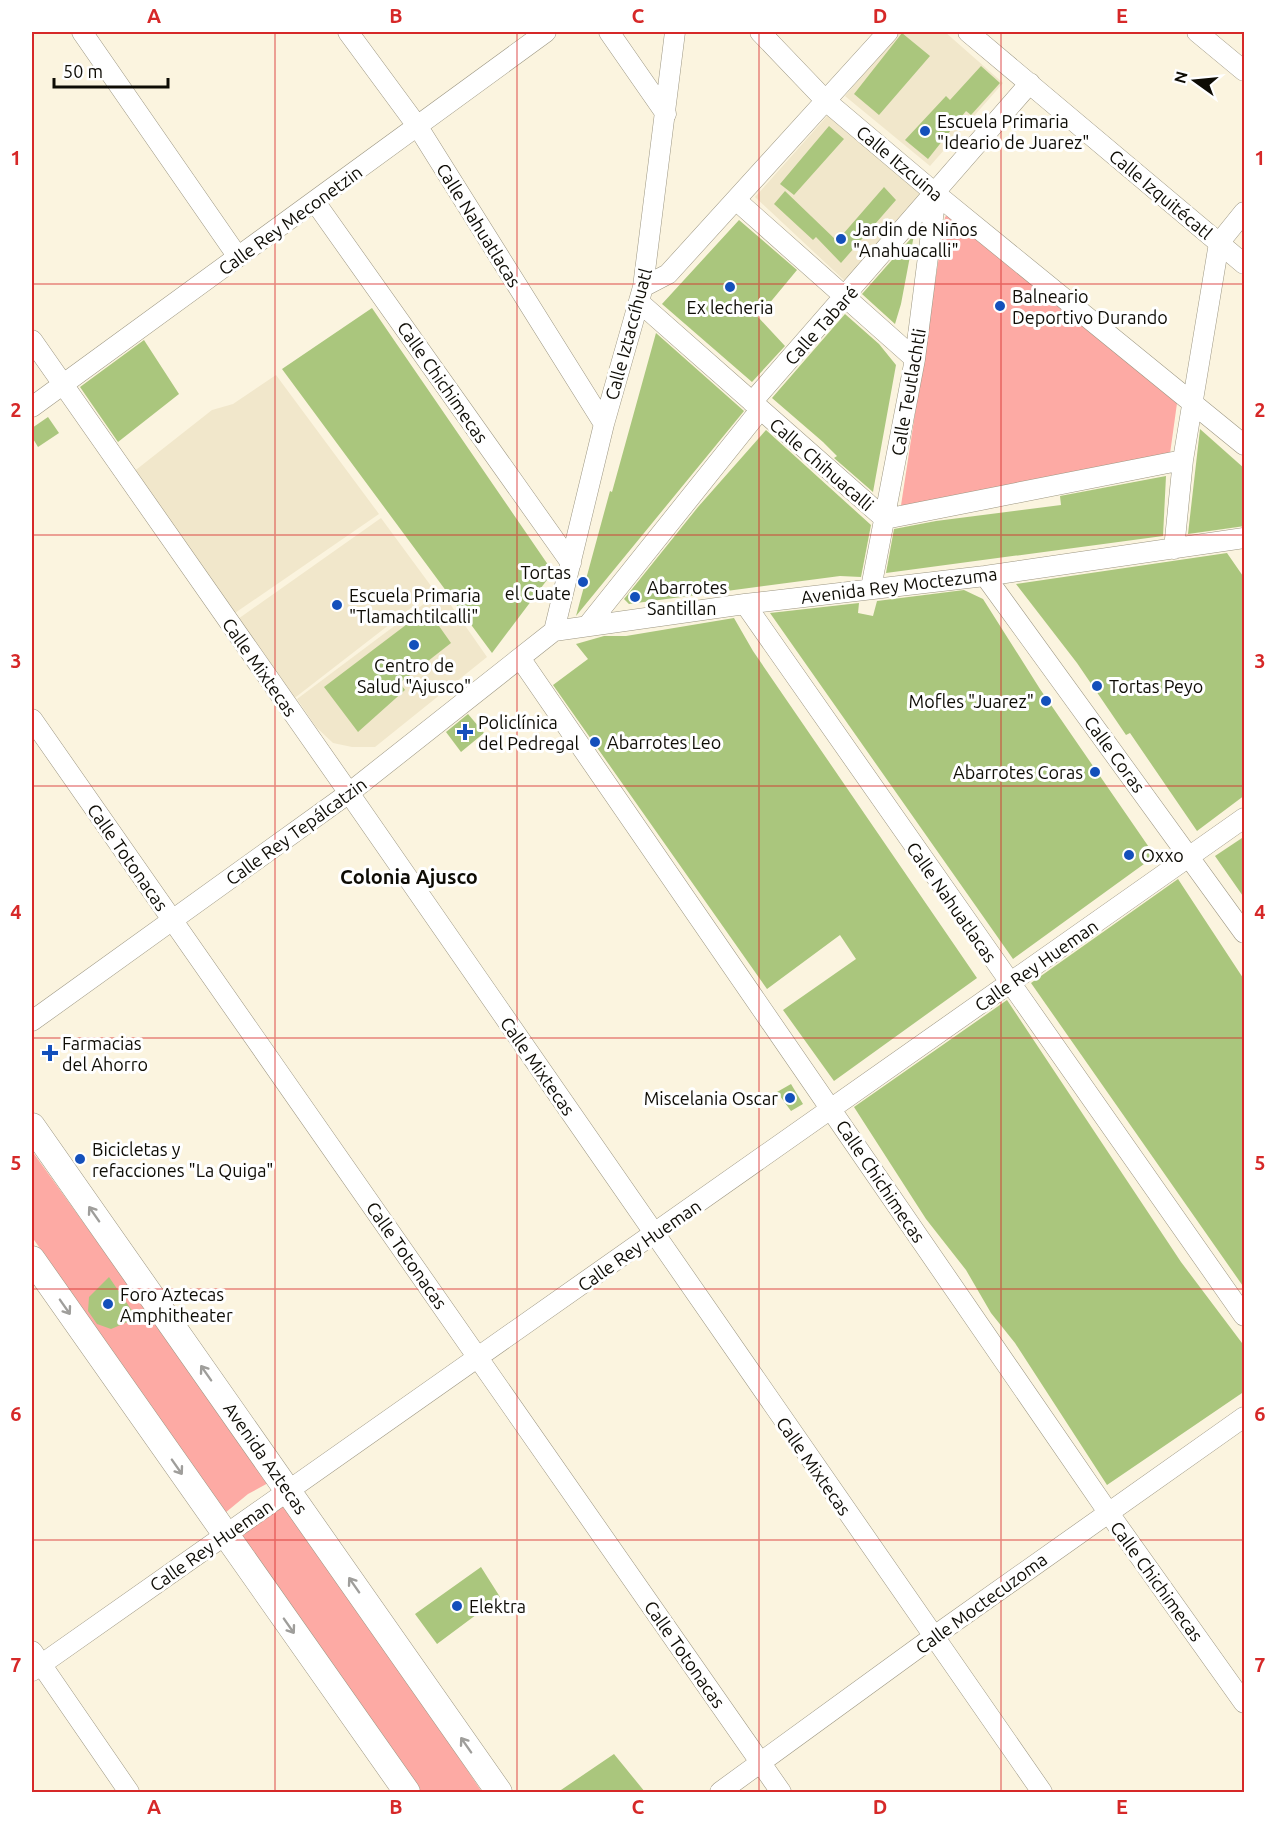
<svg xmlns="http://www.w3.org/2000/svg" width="1276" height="1824" font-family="Ubuntu,sans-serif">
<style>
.built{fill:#f1e7cb}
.green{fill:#fdaaa4}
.building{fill:#aac67d}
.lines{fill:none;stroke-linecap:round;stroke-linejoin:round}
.minor-casing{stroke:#9c9682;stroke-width:21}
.major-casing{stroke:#9c9682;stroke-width:27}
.minor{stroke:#fff;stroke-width:20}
.major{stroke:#fff;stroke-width:26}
.oneway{stroke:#9f9e9b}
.grid{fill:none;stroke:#d62828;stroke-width:1.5;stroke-opacity:0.55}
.poi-dot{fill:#1450bb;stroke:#fff;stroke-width:2}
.labels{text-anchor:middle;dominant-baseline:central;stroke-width:6;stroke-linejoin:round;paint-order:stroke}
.poi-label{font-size:18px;fill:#0e0c05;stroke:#fff;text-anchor:start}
.street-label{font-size:18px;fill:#0e0c05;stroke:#fff}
.neighbourhood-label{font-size:20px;font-weight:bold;fill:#0e0c05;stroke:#fff}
.neatline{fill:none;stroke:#d62828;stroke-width:2}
.grid-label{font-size:20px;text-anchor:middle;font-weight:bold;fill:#d62828}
</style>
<rect width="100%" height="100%" fill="#fbf4df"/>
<!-- built -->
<path class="built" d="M899,32H945L1003,83L930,166L845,96Z
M828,115L923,194L845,281L755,197Z
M276,375L379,514L232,615L132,473L212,410L233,404Z
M381,518L434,590L292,700L238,619Z
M441,591L487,657L375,747H352L333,743L316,727L297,699Z"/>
<!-- green -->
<path class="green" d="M948,214L1178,396L1169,461L900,512L945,217Z
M32,1151L270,1482L248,1494L225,1513L32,1237Z
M287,1501L482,1792H419L239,1534L262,1521Z"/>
<!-- building -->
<path class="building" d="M902,33L930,56L879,115L854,94Z
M981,66L1000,83L971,115L966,111L928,159L905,140L946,96L950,100Z
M829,126L844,139L794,195L780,184Z
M884,187L896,200L841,263L816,237L813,240L774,204L785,191L837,241Z
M739,220L797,270L758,317L785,346L752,382L662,304Z
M914,235L901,304L895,324L862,294Z
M372,308L553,572L492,653L282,369Z
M845,314L879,344L896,365L873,492L834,458L837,456L823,442L772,398Z
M656,333L744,411L576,616L610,491L612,492Z
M144,340L179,394L118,442L80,387Z
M48,417L59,433L38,447L32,437V428Z
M1200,429L1245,469V526L1188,534Z
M766,430L871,525L861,577L840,576L629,604L624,599L698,507Z
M1166,476L1163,536L886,573L894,529L936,521L1061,505L1060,496Z
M1227,553L1245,579V795L1197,831L1130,733L1126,735L1077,663L1016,584Z
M964,590L983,599L1040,689L1155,856L1013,959L770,613L859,603L858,613L873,616L877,601Z
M427,609L451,643L400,683L405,690L358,732L324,687Z
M734,618L753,651L977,978L834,1081L783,1010L856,959L840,935L767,989L553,685L588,659L576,644L604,636H626Z
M468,714L484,733L461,752L446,732Z
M1245,836V899L1215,856Z
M1178,879L1245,981V1289L1031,983Z
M1007,1000L1181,1262L1245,1347V1391L1107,1485L1015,1343L991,1313L966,1270L926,1219L854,1107Z
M791,1084L803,1104L791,1111L777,1092Z
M109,1277L137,1318L111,1329L97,1324L88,1311L89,1297Z
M481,1567L500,1597L437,1644L415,1614Z
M614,1754L645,1792H558Z"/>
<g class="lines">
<!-- minor casing -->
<g class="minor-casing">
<path id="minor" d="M82,32L238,257
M348,32L418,127L604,424
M609,32L666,114
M760,32L826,101L936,194L1244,445
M968,32L1244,264
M1197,32L1244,71
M737,201L915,359
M315,202L571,563
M643,287L668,274L888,32
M639,302L885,519L1183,460
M32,340L349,793L1042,1792
M752,402L1030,83
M32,407L546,32
M1174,549L1183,460L1219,243L1244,212
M985,576L1244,933
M871,588L915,359L936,194
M745,604L1244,1316
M588,625L760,410
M554,631L604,424L643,287L675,32
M520,658L1108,1512L1244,1703
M32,719L781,1792
M32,1021L349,793L554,631L745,604L985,576L1244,538
M32,1651L129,1792
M32,1671L1244,818
M720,1792L933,1637L1244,1417"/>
</g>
<!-- major casing -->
<g class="major-casing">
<path id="major" d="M32,1126L499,1792
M32,1259L407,1792"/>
</g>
<!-- minor -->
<use href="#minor" class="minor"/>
<!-- major -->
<use href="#major" class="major"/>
</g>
<!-- one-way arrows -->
<defs><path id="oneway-shaft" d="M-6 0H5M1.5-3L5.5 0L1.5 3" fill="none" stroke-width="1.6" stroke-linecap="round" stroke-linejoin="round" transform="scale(1.5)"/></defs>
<g class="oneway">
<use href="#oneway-shaft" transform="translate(94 1214) rotate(-125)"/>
<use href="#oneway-shaft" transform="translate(65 1307) rotate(55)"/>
<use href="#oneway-shaft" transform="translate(206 1373) rotate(-125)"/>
<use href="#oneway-shaft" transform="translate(177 1467) rotate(55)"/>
<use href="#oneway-shaft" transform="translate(354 1585) rotate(-125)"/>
<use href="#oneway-shaft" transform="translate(289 1626) rotate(55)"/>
<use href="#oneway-shaft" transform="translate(466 1745) rotate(-125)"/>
</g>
<!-- grid -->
<path class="grid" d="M275,32V1792M517,32V1792M759,32V1792M1001,32V1792M32,284H1244M32,535H1244M32,786H1244M32,1038H1244M32,1289H1244M32,1540H1244"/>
<!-- markers -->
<g class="poi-dot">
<circle cx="925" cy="131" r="6"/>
<circle cx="841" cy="239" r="6"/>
<circle cx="730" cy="287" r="6"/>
<circle cx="1000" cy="306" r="6"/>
<circle cx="583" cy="582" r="6"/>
<circle cx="635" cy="597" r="6"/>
<circle cx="337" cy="605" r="6"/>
<circle cx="414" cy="645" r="6"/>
<circle cx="1097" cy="686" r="6"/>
<circle cx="1046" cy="701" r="6"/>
<path d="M462 723h6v6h6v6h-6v6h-6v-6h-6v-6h6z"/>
<circle cx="595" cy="742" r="6"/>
<circle cx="1095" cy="772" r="6"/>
<circle cx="1129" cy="855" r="6"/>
<path d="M47 1044h6v6h6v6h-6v6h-6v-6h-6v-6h6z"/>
<circle cx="790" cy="1098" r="6"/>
<circle cx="80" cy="1159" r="6"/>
<circle cx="108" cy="1304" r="6"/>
<circle cx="457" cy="1606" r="6"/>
</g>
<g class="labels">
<!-- poi labels -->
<g class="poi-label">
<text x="937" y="121">Escuela Primaria<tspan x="937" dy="21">"Ideario de Juarez"</tspan></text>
<text x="853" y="229">Jardin de Niños<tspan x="853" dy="21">"Anahuacalli"</tspan></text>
<text x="1012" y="296">Balneario<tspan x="1012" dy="21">Deportivo Durando</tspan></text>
<text x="730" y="307" text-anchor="middle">Ex lecheria</text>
<text x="571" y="572" text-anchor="end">Tortas<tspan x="571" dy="21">el Cuate</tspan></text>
<text x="647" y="587">Abarrotes<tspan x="647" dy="21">Santillan</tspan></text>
<text x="349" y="595">Escuela Primaria<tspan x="349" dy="21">"Tlamachtilcalli"</tspan></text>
<text x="414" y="665" text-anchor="middle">Centro de<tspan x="414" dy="21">Salud "Ajusco"</tspan></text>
<text x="1109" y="686">Tortas Peyo</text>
<text x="1034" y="701" text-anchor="end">Mofles "Juarez"</text>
<text x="478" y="722">Policlínica<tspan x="478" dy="21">del Pedregal</tspan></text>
<text x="607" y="742">Abarrotes Leo</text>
<text x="1083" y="772" text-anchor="end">Abarrotes Coras</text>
<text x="1141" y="855">Oxxo</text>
<text x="62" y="1043">Farmacias<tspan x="62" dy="21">del Ahorro</tspan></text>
<text x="778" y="1098" text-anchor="end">Miscelania Oscar</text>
<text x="92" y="1149">Bicicletas y<tspan x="92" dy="21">refacciones "La Quiga"</tspan></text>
<text x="120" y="1294">Foro Aztecas<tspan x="120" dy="21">Amphitheater</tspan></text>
<text x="469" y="1606">Elektra</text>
</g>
<!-- street labels -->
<g class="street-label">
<text transform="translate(900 163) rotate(40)">Calle Itzcuina</text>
<text transform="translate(1161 194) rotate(40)">Calle Izquitécatl</text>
<text transform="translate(290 220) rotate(-36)">Calle Rey Meconetzin</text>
<text transform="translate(479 225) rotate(58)">Calle Nahuatlacas</text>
<text transform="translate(821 325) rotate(-48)">Calle Tabaré</text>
<text transform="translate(628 334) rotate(-75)">Calle Iztaccíhuatl</text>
<text transform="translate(443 382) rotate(55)">Calle Chichimecas</text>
<text transform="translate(908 392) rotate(-80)">Calle Teutlachtli</text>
<text transform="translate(822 464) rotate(41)">Calle Chihuacalli</text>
<text transform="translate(899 585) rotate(-7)">Avenida Rey Moctezuma</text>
<text transform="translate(260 667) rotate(55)">Calle Mixtecas</text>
<text transform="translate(1115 754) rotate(54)">Calle Coras</text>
<text transform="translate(296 831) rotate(-36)">Calle Rey Tepálcatzin</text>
<text transform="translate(128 857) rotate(55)">Calle Totonacas</text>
<text transform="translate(952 902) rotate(55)">Calle Nahuatlacas</text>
<text transform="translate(1036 965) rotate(-35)">Calle Rey Hueman</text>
<text transform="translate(538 1066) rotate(55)">Calle Mixtecas</text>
<text transform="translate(881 1181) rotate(56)">Calle Chichimecas</text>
<text transform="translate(639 1245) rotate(-35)">Calle Rey Hueman</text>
<text transform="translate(407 1255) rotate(55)">Calle Totonacas</text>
<text transform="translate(266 1458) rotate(55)">Avenida Aztecas</text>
<text transform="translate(814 1466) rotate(55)">Calle Mixtecas</text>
<text transform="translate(211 1545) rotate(-35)">Calle Rey Hueman</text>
<text transform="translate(1157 1581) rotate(54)">Calle Chichimecas</text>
<text transform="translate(981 1603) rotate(-36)">Calle Moctecuzoma</text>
<text transform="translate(685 1654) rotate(55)">Calle Totonacas</text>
</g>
<!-- neighbourhood labels -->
<g class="neighbourhood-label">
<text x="409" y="876">Colonia Ajusco</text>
</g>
</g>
<!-- border -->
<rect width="1276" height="1824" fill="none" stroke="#ffffff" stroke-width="66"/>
<!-- north arrow -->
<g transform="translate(1195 81) rotate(285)" stroke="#ffffff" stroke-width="4.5" paint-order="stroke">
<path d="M0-4.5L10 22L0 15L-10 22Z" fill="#0e0c05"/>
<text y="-9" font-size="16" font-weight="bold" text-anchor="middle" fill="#0e0c05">N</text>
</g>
<!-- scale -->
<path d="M54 78v9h114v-9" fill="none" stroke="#0e0c05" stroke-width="3"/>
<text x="63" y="78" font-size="18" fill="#0e0c05" stroke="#ffffff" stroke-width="4.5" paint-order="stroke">50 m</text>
<rect x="33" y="33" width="1210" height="1758" class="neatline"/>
<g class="grid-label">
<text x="154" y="23">A</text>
<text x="396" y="23">B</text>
<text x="638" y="23">C</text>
<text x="880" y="23">D</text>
<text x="1122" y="23">E</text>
<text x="16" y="165">1</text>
<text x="1260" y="165">1</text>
<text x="16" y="417">2</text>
<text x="1260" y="417">2</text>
<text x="16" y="668">3</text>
<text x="1260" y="668">3</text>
<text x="16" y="919">4</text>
<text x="1260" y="919">4</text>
<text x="16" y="1170">5</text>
<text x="1260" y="1170">5</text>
<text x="16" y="1421">6</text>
<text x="1260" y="1421">6</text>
<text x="16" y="1672">7</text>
<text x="1260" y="1672">7</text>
<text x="154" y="1814">A</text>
<text x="396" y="1814">B</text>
<text x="638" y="1814">C</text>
<text x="880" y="1814">D</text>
<text x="1122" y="1814">E</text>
</g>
</svg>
